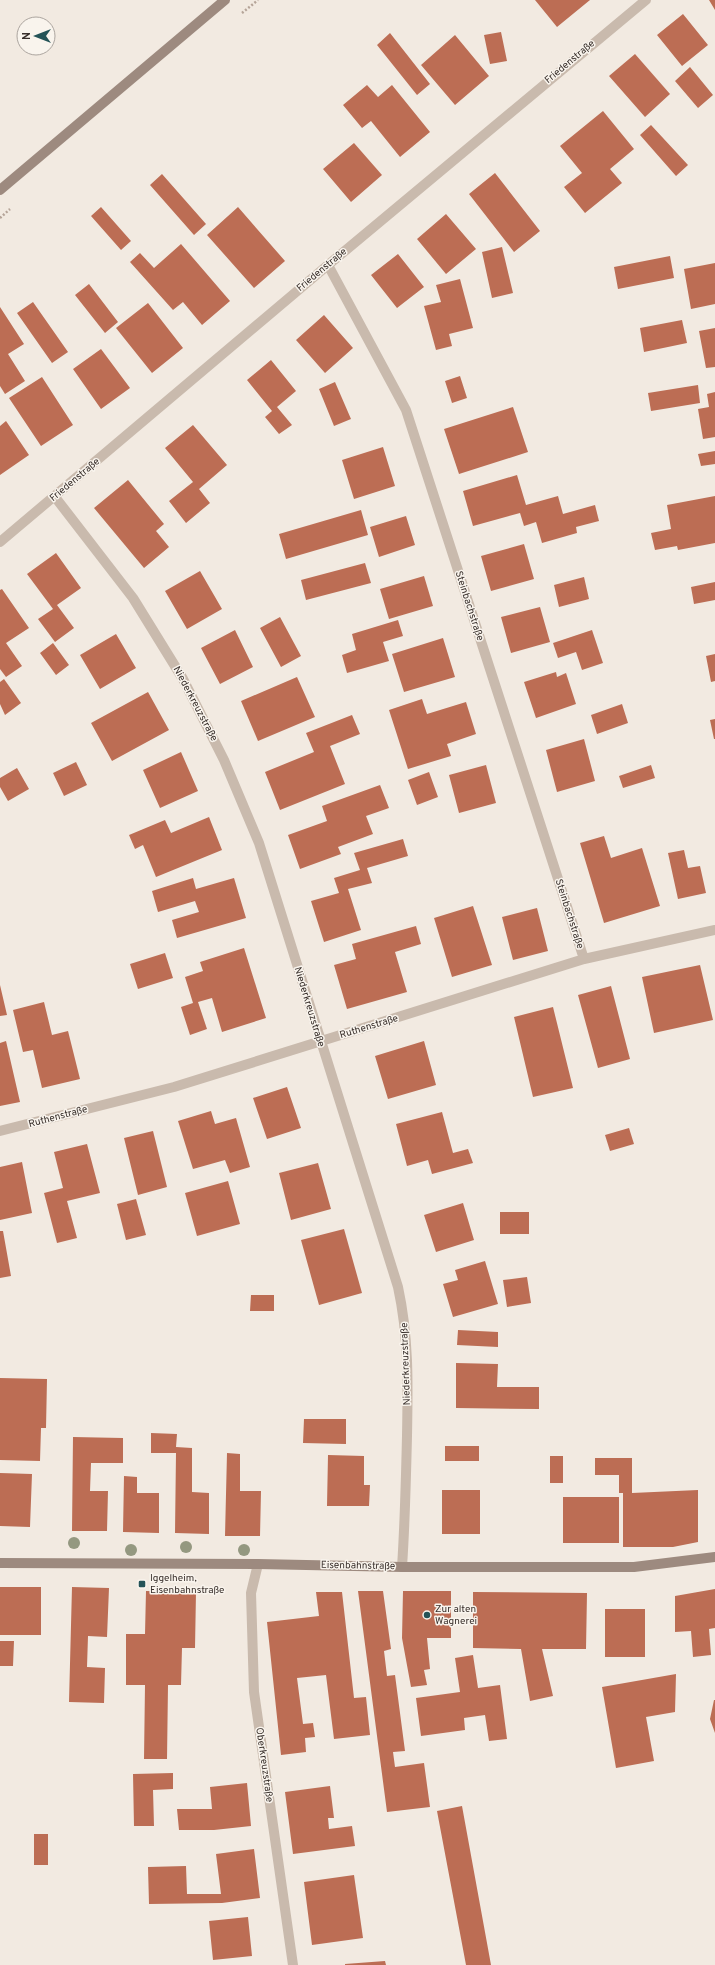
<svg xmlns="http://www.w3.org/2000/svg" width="715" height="1965" font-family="Overpass,sans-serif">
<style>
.building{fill:#bc6d54}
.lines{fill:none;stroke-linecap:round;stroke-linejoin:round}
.path{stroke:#b5a498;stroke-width:2.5;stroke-dasharray:2 2;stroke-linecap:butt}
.street{stroke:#c9baad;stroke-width:10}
.secondary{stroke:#9d8a7f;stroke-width:10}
.tree{fill:#949880}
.poi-dot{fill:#245357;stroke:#f9f4ed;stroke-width:1.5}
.labels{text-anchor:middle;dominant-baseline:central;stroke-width:3;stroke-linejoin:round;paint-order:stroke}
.street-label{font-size:10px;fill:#382f2b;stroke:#f9f4ed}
.poi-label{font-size:10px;fill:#382f2b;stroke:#f9f4ed;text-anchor:start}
</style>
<rect width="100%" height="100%" fill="#f2eae1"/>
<!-- building -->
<path class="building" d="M535,0H590L557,27Z
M709,0H715V10Z
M683,14L708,45L682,66L657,35Z
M501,32L507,61L490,64L484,35Z
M390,33L430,84L417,95L377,45Z
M455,35L489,76L455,105L421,65Z
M635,54L670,94L645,117L609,76Z
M690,67L713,95L698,108L675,81Z
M367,85L378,97L392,85L430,132L400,157L371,121L362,128L343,105Z
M603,111L634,149L610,169L622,183L585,213L564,187L582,173L560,146Z
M651,125L688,165L676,176L640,135Z
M354,143L382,175L351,202L323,169Z
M495,173L540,231L514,252L469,194Z
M162,174L206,224L194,235L150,185Z
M101,207L131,241L121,250L91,216Z
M238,207L285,261L254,288L207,235Z
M446,214L476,249L446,274L417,239Z
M181,244L230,301L202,325L183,302L173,310L130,262L140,253L154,268Z
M502,247L513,293L492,298L482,252Z
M398,254L424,287L397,308L371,275Z
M670,256L674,278L618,289L614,267Z
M715,263V304L691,309L684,269Z
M460,279L473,328L449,334L452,346L436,350L424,306L441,302L436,285Z
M89,284L118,322L105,333L75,295Z
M33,302L68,352L52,363L17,313Z
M148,303L183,348L152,373L116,328Z
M0,307L24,344L8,354L25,381L5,394L0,386Z
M324,315L353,348L325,373L296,340Z
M682,320L687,343L644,352L640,328Z
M715,328V367L706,368L699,331Z
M101,349L130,388L101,409L73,369Z
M271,360L296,391L277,407L292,425L279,434L265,417L272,411L247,380Z
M460,376L467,398L452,403L445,381Z
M42,377L73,425L41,446L9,398Z
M335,382L351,419L334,426L319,389Z
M698,385L700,403L651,411L648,393Z
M715,392V437L703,439L698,409L709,407L707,394Z
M513,407L528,452L459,474L444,429Z
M6,421L29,455L0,475V426Z
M193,425L227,465L199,489L210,503L186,523L169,501L193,482L165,448Z
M383,447L395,486L354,499L342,460Z
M715,451V464L701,466L698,454Z
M517,475L526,505L558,496L563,514L595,505L599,521L576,527L577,533L542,543L536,522L524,526L520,513L473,526L463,491Z
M128,480L164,524L156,531L169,547L144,568L94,508Z
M715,496V543L678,550L677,546L655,550L651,533L671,529L667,505Z
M361,510L368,535L286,559L279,534Z
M406,516L415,545L379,557L370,527Z
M524,544L534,579L491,591L481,556Z
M56,553L81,588L57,605L74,628L55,642L38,619L53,609L27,574Z
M365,563L371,583L306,600L301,580Z
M200,571L222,609L187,629L165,591Z
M424,576L433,606L389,619L380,589Z
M584,577L589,599L559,607L554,585Z
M715,582V600L694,604L691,587Z
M2,589L29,628L6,643L22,666L6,677L0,669V590Z
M540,607L550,642L511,653L501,617Z
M280,617L301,656L281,667L260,628Z
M398,620L403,636L383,642L389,661L347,673L342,655L356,650L352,634Z
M235,630L253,667L220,684L201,648Z
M592,630L603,663L582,670L576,652L558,658L553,643Z
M116,634L136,668L100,689L80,655Z
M443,638L455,677L404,692L392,654Z
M53,643L69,665L56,675L40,653Z
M715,654V681L711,682L706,656Z
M556,672L557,677L566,673L576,704L536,718L524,682Z
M297,677L315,717L258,741L241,701Z
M4,679L21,703L5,715L0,704V682Z
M148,692L169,730L112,761L91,723Z
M422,699L427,714L466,702L476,734L447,744L451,756L408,769L389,710Z
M622,704L628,723L597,734L591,715Z
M352,715L360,734L330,746L345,784L280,810L265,772L314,752L306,733Z
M715,719V739H714L710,720Z
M584,739L595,781L557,792L546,750Z
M181,752L198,791L160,808L143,770Z
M76,762L87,785L64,796L53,773Z
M486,765L496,803L459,813L449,775Z
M651,765L655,778L623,788L619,776Z
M17,768L29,789L8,801L0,787V778Z
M429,772L438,797L417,805L408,780Z
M380,785L389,808L366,816L373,834L338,847L341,854L300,869L288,835L327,821L322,806Z
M209,817L222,850L156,877L143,845L135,849L129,835L165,820L171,833Z
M604,836L611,858L642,848L660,906L604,923L580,843Z
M403,839L408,856L367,868L372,883L348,889L361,930L324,942L311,901L339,893L334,878L360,870L354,853Z
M684,850L688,868L700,866L706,893L678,899L668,853Z
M193,878L196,889L234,878L246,918L177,938L172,920L199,912L195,901L158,912L152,891Z
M473,906L492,965L452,977L434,918Z
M537,908L548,951L513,960L502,917Z
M416,926L421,944L395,952L407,992L347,1009L334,965L356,959L352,944Z
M244,948L266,1018L222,1032L212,998L198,1002L207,1029L190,1035L181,1007L193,1003L185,977L203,971L200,962Z
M165,953L173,978L138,989L130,964Z
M700,965L713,1020L654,1033L642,977Z
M0,985L7,1015L0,1016Z
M611,986L630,1059L598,1068L578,995Z
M44,1002L52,1035L68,1031L80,1079L42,1088L33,1050L23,1052L13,1010Z
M553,1007L573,1088L533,1097L514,1017Z
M6,1041L20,1102L0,1106V1043Z
M424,1041L436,1085L388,1099L375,1056Z
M287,1087L301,1128L267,1139L253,1098Z
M211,1111L215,1124L236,1118L250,1167L230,1173L225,1160L193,1169L178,1121Z
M442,1112L453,1153L468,1149L473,1163L432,1174L428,1160L407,1166L396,1124Z
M629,1128L634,1144L610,1151L605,1135Z
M153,1131L167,1187L138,1195L124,1138Z
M87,1144L100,1193L67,1201L77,1238L57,1243L44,1193L63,1188L54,1152Z
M22,1162L32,1213L0,1220V1167Z
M318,1163L331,1209L291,1220L279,1173Z
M228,1181L240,1224L197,1236L185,1193Z
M136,1199L146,1235L126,1240L117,1204Z
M463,1203L474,1240L436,1252L424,1215Z
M500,1212H529V1234H500Z
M344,1229L362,1293L319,1305L301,1240Z
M0,1231H3L11,1276L0,1278Z
M485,1261L498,1304L453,1317L443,1284L458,1280L455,1270Z
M527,1277L531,1303L507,1307L503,1280Z
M251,1295H274V1311H250Z
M458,1330L498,1332V1347L457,1345Z
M456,1363L498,1364L497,1387H539V1409L456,1408Z
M0,1378L47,1379L46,1428H41L40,1461L0,1460Z
M304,1419H346V1444L303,1443Z
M151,1433L177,1434L176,1447L192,1448V1492L209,1493V1534L175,1533L176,1453H151Z
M73,1437L123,1438V1463H91L90,1491H108L107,1531H72Z
M445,1446H479V1461H445Z
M227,1453L240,1454V1491H261L260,1536H225Z
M328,1455L364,1456V1485H370L369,1506H327Z
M550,1456H563V1483H550Z
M595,1458H632V1493L698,1490V1542L673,1547H623V1493H619V1475H595Z
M0,1473L32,1474L30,1527L0,1526Z
M124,1476L137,1477V1493H159V1533L123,1532Z
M442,1490H480V1534H442Z
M563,1497H619V1543H563Z
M0,1587H41V1635H0Z
M72,1587L109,1588L107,1637L88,1636L87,1667L105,1668L104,1703L69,1702Z
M715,1589V1628L709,1629L711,1655L693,1657L691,1631L675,1632V1596Z
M146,1591L196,1592L195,1648H182L181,1685H168L167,1759H144L145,1685H126V1634H145Z
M358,1591H383L391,1649L384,1651L387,1676L395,1675L405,1751L393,1752L395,1767L424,1763L430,1807L387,1812Z
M403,1591H451V1638H427L430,1669L424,1670L427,1685L411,1687L402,1638Z
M316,1592H342L354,1698L366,1697L370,1735L334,1739L326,1675L297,1678L303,1724L313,1723L315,1737L305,1738L306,1752L281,1755L267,1622L319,1616Z
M473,1592L587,1593L586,1649H542L553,1696L530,1701L521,1649L473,1648Z
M605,1609H645V1657H605Z
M0,1641H14L13,1666H0Z
M473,1655L478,1688L500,1685L507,1739L489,1741L485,1715L464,1718L465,1730L421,1736L416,1698L460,1692L455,1658Z
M676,1674L675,1712L646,1717L654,1761L616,1768L602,1687Z
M714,1700H715V1733L710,1719Z
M173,1773V1789L153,1790L154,1826H134L133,1774Z
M247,1783L251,1826L214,1830H179L177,1809H212L210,1787Z
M330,1786L334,1818H328L329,1829L352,1826L355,1846L293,1854L285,1792Z
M462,1806L491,1965H466L437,1811Z
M34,1834H48V1865H34Z
M254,1849L260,1898L222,1903L149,1904L148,1867L186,1866L187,1894H221L216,1854Z
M354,1875L363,1938L312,1945L304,1882Z
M248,1917L252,1956L213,1960L209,1921Z
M385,1961L386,1965H345V1964Z"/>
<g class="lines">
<!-- path -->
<path class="path" d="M242,13L258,0
M0,218L10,209"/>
<!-- street -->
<path class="street" d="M328,265L406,410L584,959
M55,497L133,598L183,679L224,760L259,843L398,1287C409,1338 408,1383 407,1436C406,1479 405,1523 402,1567
M0,542L328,265L646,0
M0,1131L174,1087L584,959L715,930
M258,1564L251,1593L254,1692L293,1965"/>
<!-- secondary -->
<path class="secondary" d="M0,190L225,0
M0,1563L258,1564L402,1567H634L715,1557"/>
</g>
<!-- trees -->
<g class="tree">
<circle cx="74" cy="1543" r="6"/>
<circle cx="186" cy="1547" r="6"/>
<circle cx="131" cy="1550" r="6"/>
<circle cx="244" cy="1550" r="6"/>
</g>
<!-- markers -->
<g class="poi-dot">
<rect x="138" y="1580" width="8" height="8" rx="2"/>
<circle cx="427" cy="1615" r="4"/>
</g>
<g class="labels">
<!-- street labels -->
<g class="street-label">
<text transform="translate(570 62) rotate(-40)">Friedenstraße</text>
<text transform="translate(322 270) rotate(-40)">Friedenstraße</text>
<text transform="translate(75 480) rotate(-40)">Friedenstraße</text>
<text transform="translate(469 606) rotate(72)">Steinbachstraße</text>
<text transform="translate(195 704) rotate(62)">Niederkreuzstraße</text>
<text transform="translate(569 914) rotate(72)">Steinbachstraße</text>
<text transform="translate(309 1007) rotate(73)">Niederkreuzstraße</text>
<text transform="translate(369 1027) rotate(-17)">Ruthenstraße</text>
<text transform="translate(58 1117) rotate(-15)">Ruthenstraße</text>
<text transform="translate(406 1364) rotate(-92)">Niederkreuzstraße</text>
<text transform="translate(358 1566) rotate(1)">Eisenbahnstraße</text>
<text transform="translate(264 1765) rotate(82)">Oberkreuzstraße</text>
</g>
<!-- poi labels -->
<g class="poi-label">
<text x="150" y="1578">Iggelheim,<tspan x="150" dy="12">Eisenbahnstraße</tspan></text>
<text x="435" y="1609">Zur alten<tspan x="435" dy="12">Wagnerei</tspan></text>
</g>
</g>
<!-- north arrow -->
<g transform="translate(36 36) rotate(270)"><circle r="19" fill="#f9f4ed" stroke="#aca59f"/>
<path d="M0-3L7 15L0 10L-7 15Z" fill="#245357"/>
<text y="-6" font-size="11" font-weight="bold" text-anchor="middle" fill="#382f2b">N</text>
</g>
</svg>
